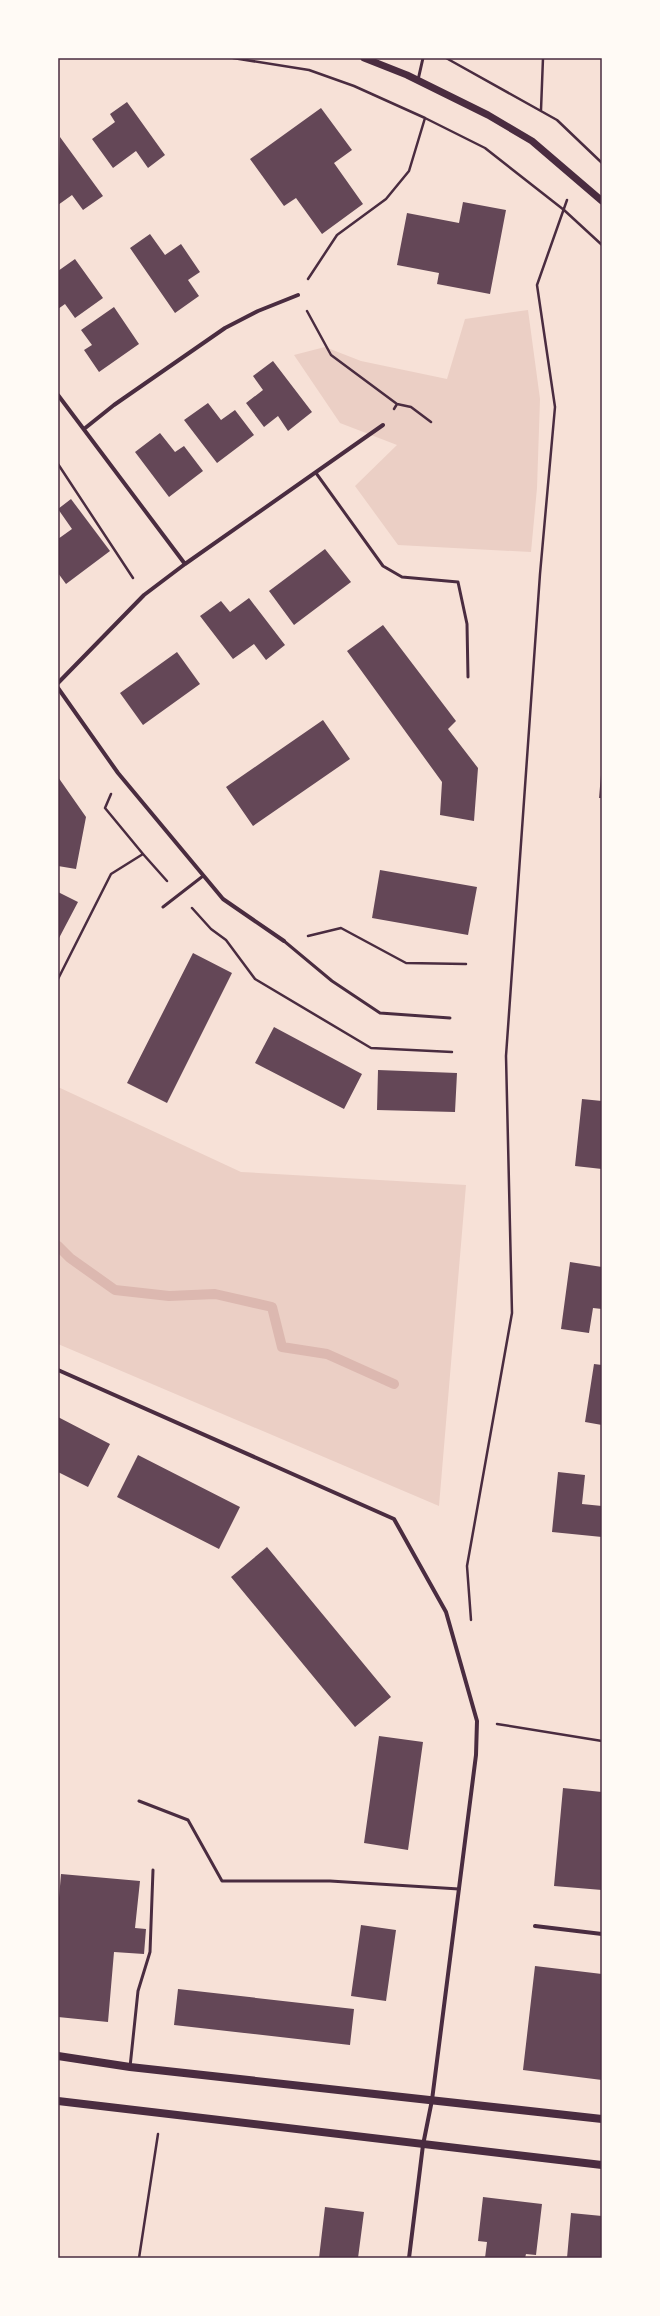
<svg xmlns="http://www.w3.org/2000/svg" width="660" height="2316" font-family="Manrope,sans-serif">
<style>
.green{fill:#ebcfc5}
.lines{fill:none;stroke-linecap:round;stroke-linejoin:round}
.stream{stroke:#dcb8b0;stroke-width:10}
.building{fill:#644757}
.path{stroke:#4a2c40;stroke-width:2.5}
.service{stroke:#4a2c40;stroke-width:3}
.minor{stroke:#4a2c40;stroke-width:4}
.tertiary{stroke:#4a2c40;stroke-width:7}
.secondary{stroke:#4a2c40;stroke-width:8}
.neatline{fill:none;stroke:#4a2c40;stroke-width:1.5}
</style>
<rect width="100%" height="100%" fill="#f7e1d7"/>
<!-- green -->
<path class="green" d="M528,310L540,399L537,488L531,552L398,545L355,486L397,445L340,423L294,355L325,347L361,361L447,379L465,319Z
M58,1087L241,1172L466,1185L439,1506L58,1344Z"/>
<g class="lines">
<!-- stream -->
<path class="stream" d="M58,1246L70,1258L115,1290L169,1296L215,1294L272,1307L282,1347L327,1354L394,1384"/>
</g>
<!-- building -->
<path class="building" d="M127,102L165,155L148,168L136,151L113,168L92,139L115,122L110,114Z
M321,108L352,150L334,163L363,204L322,234L296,198L284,206L250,159Z
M60,137L103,196L83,210L72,195L58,205Z
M463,202L506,210L490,294L437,284L439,273L397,265L407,213L459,223Z
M150,234L165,255L181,244L200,272L188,280L199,296L175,313L130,248Z
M75,259L103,298L75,318L65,304L58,309V271Z
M114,307L139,344L99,372L84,350L92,345L81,330Z
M273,361L312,412L288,431L278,416L264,427L246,403L263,390L253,376Z
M208,403L221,420L235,410L254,435L217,463L184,420Z
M160,433L175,452L184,446L203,471L169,497L135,452Z
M71,499L110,551L66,584L58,573V539L72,529L58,509Z
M325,549L351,582L294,625L269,591Z
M249,598L285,645L266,660L254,644L233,659L200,616L221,601L230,612Z
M383,625L456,721L448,729L478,768L474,821L440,815L442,782L347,651Z
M177,652L200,684L143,725L120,693Z
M323,720L350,759L253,826L226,787Z
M601,775H602V798H599Z
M58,777L86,817L76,869L58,866Z
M380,870L477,887L468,935L372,918Z
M58,892L78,902L58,940Z
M193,953L232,973L167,1103L127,1083Z
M274,1027L362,1074L344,1109L255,1063Z
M378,1070L457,1073L455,1112L377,1110Z
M582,1099L602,1101V1169L575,1166Z
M570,1262L602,1267V1309L593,1308L589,1333L561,1329Z
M594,1364L602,1365V1425L585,1422Z
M58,1417L110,1444L88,1487L58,1472Z
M138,1455L240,1507L219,1549L117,1497Z
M558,1472L585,1475L582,1504L602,1506V1537L552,1532Z
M267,1547L391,1697L355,1727L231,1577Z
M379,1736L423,1742L408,1850L364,1843Z
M563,1788L602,1792V1890L554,1886Z
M61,1874L140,1881L135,1928L146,1929L144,1954L114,1952L108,2022L58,2017V1910Z
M361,1925L396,1930L386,2001L351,1996Z
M535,1966L602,1974V2080L523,2070Z
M178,1989L354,2009L350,2045L174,2025Z
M483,2197L542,2204L536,2255L526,2254L525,2258H485L487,2242L478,2241Z
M325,2207L364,2212L358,2258H319Z
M571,2213L602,2216V2258H567Z"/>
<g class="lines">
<!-- path -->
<path class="path" d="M233,58L309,70L354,86L425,118L485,148L564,210L602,245
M446,58L557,120L602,163
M541,110L543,58
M308,279L337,235L386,199L409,171L425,118
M307,311L331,355L397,404L394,409
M397,404L411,407L431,422
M58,464L133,578
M143,854L167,881
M192,908L211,929L226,940L255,979L371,1048L452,1052
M308,936L341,928L406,963L466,964
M58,979L111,874L143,854L105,808L111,794
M471,1620L467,1566L512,1313L506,1056L540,574L555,407L537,285L567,200
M497,1724L602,1741
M139,2258L158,2134"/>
<!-- service -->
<path class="service" d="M418,80L423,58
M316,473L383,566L402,577L458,582L467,624L468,677
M163,907L203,876
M284,941L332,981L380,1013L450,1018
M139,1801L188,1820L222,1881H330L459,1889
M130,2067L138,1991L150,1952L153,1870"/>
<!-- minor -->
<path class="minor" d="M58,395L185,564
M84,429L114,405L225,328L258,311L298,295
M58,683L144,595L185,564L383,425
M58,688L118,773L223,899L284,941
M58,1370L394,1519L446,1612L477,1721L476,1755L432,2100L423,2145L409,2258
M535,1926L602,1934"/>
<!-- tertiary -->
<path class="tertiary" d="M364,58L407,75L488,115L532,141L602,201"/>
<!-- secondary -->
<path class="secondary" d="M58,2056L130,2067L602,2119
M58,2101L602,2165"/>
</g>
<!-- border -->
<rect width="660" height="2316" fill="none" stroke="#fffaf5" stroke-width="118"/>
<rect x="59" y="59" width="542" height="2198" class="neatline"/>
</svg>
